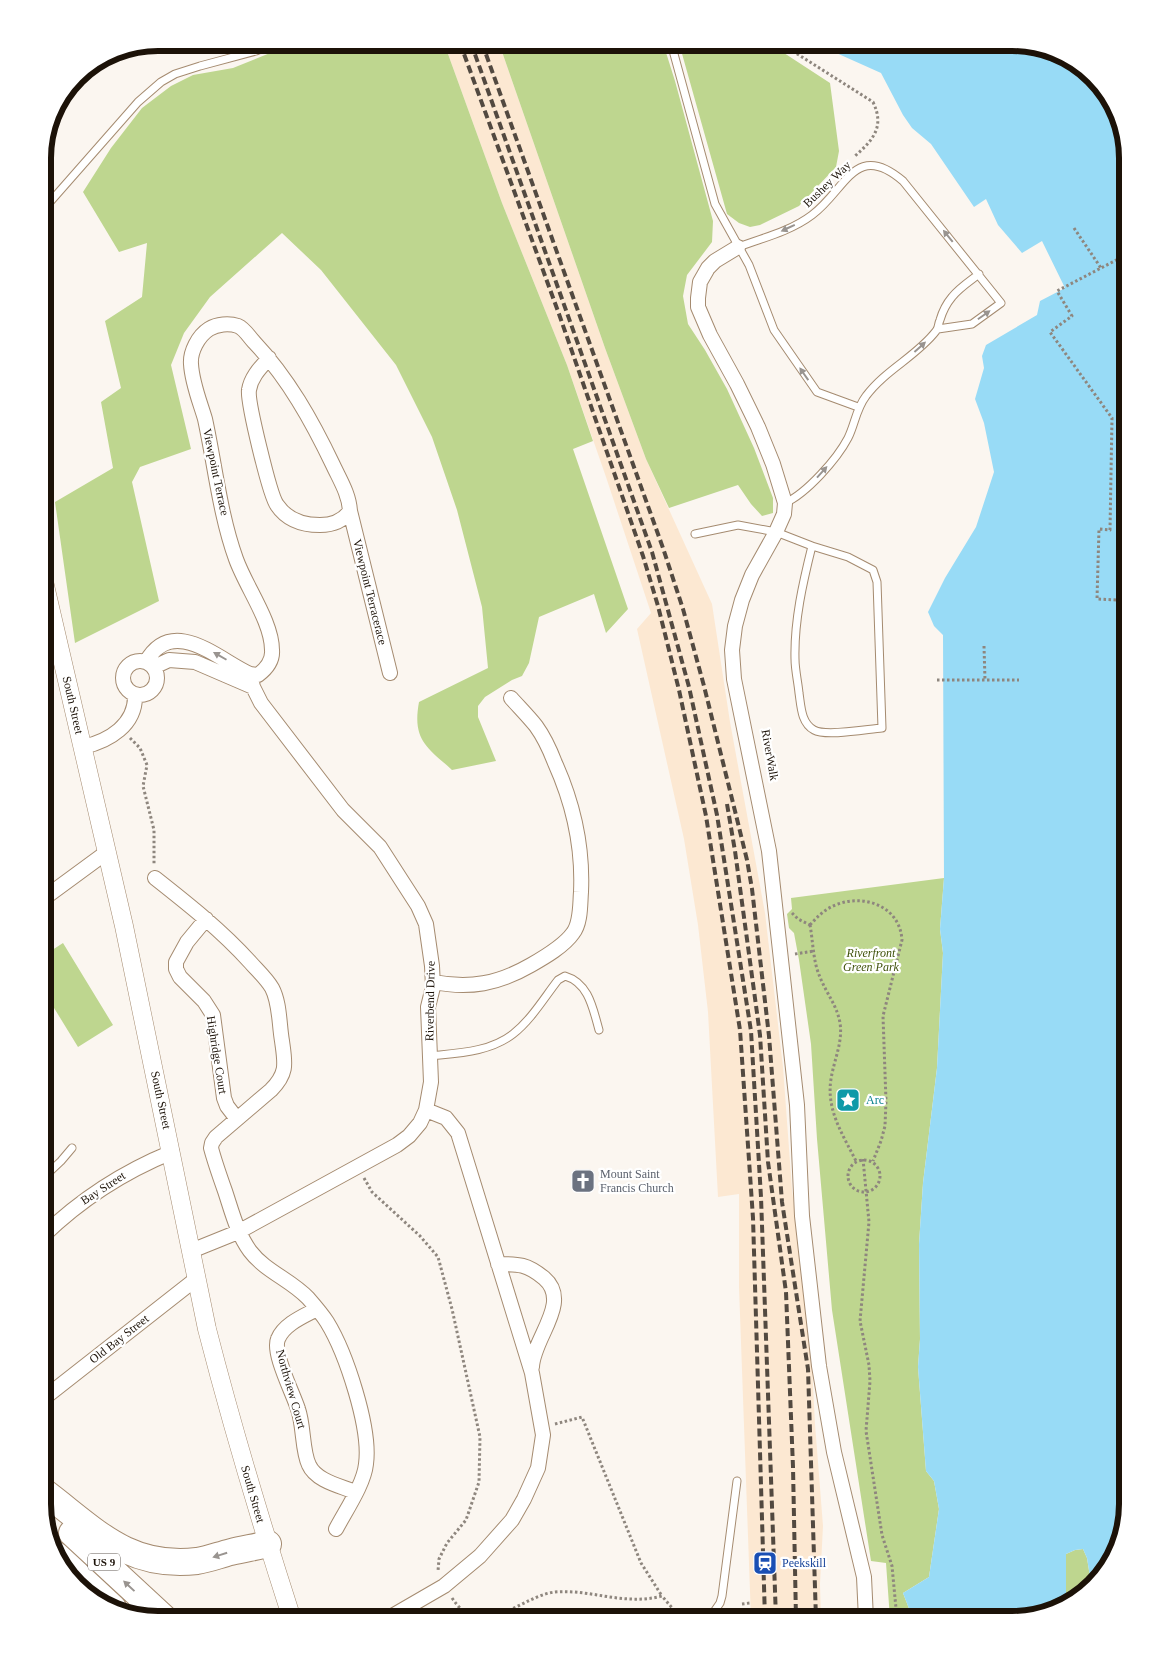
<svg xmlns="http://www.w3.org/2000/svg" width="1170" height="1662" font-family="'Times New Roman',serif">
<style>
.built{fill:#fce8d2}
.green{fill:#bed68f}
.water{fill:#98dbf6}
.lines{fill:none;stroke-linecap:round;stroke-linejoin:round}
.service-casing{stroke:#a58b70;stroke-width:9}
.minor-casing{stroke:#a58b70;stroke-width:16}
.tertiary-casing{stroke:#a58b70;stroke-width:19}
.motorway-casing{stroke:#a58b70;stroke-width:28}
.path{stroke:#8e867e;stroke-width:3;stroke-dasharray:2.5 2.5;stroke-linecap:butt}
.service{stroke:#fff;stroke-width:7}
.minor{stroke:#fff;stroke-width:14}
.tertiary{stroke:#fff;stroke-width:18}
.motorway{stroke:#fff;stroke-width:26}
.rail{stroke:#524940;stroke-width:4;stroke-dasharray:8 4;stroke-linecap:butt}
.oneway{fill:#999490}
.labels{text-anchor:middle;dominant-baseline:central;stroke-width:4.5;stroke-linejoin:round;paint-order:stroke}
.shield{fill:#fff;stroke:#605952;stroke-width:1}
.shield-label{font-size:11px;font-weight:bold;fill:#1c1208}
.street-label{font-size:12px;fill:#1c1208;stroke:#fff}
.park-label{font-size:12px;font-style:italic;fill:#41530d;stroke:#fff}
.culture-label{font-size:12px;fill:#0d838f;stroke:#fff;text-anchor:start}
.worship-label{font-size:12px;fill:#5b616d;stroke:#fff;text-anchor:start}
.transit-label{font-size:12px;fill:#164399;stroke:#fff;text-anchor:start}
.rim{fill:none;stroke:#1c1208;stroke-width:6}
</style>
<rect width="100%" height="100%" fill="#fbf6f0"/>
<!-- built -->
<path class="built" d="M444,43H499L605,348L646,459L712,604L730,722L765,913L783,1067L792,1189L812,1366L815,1424L823,1526L820,1584L821,1619H751L739,1287V1194L718,1197L708,1012L698,925L684,839L637,629L651,613L606,477L567,365L502,203Z"/>
<!-- green -->
<path class="green" d="M291,43H444L502,203L567,365L593,441L573,449L628,609L606,633L594,594L539,617L529,663L522,676L512,680L485,697L478,706V717L496,761L452,770C427,747 412,740 419,702L488,668L482,607L457,510L432,437L396,365L321,270L282,233L210,297L184,333L171,365L191,449L140,467L132,482L159,601L75,643L55,502L113,468L101,402L121,388L105,321L142,297L147,243L119,252L83,192L111,148L142,108L171,86L193,75L233,68L280,49Z
M499,43H663L675,81L713,221L712,242L687,275L683,296L688,324L705,350L727,389L754,448L773,498V513L762,516L751,504L738,485L669,508L646,459L605,348Z
M679,43H771L784,53L830,83L839,151L836,167L799,206L760,225L750,227L739,223L727,214Z
M944,878L940,929L943,953L937,1068L923,1183L919,1244L920,1339L918,1367L926,1471L934,1481L939,1509L929,1577L903,1593L913,1619H890L886,1563L871,1561L832,1310L817,1139L811,1044L799,960L794,933L789,928L787,914L792,909L791,898Z
M63,943L113,1025L78,1047L43,990V956Z
M1083,1549L1087,1558L1091,1583L1070,1604L1066,1605V1554L1075,1550Z
M821,1612H839V1619H821Z"/>
<!-- water -->
<path class="water" d="M814,43H1019L1070,58L1112,100L1127,158V1504L1112,1561L1091,1583L1087,1558L1083,1549L1075,1550L1066,1554V1605L1012,1619H913L903,1593L929,1577L939,1509L934,1481L926,1471L918,1367L920,1339L919,1244L923,1183L937,1068L943,953L940,929L944,878L943,635L934,626L928,612L945,578L976,527L994,472L984,423L975,399L984,368L982,356L986,345L1037,315L1040,301L1065,288L1042,241L1022,253L998,225L986,199L974,207L931,144L912,128L903,115L881,73Z"/>
<g class="lines">
<!-- service casing -->
<g class="service-casing">
<path id="service" d="M671,43L715,204L749,265L774,330L817,392L858,407
M81,72L82,73
M43,210L138,102L161,82L175,74L200,66L256,51L275,43
M738,247C763,238 791,231 812,215C846,190 855,140 903,181L1001,303L972,324L938,329
M785,503C807,493 837,459 848,438C855,424 856,409 866,396C885,370 917,356 936,331C939,328 938,324 940,320C942,313 947,303 952,297C959,288 970,281 979,274
M695,534L738,525L776,532L812,546C803,582 794,621 795,659C795,670 798,682 799,693C801,706 801,723 814,730C826,737 868,729 882,728L877,582L873,570L848,557L812,546
M430,1056C458,1053 490,1052 513,1034C531,1020 544,998 558,980L565,976C589,983 593,1009 599,1030
M43,1178L61,1161L72,1148
M709,1619L720,1603L722,1596L737,1481"/>
</g>
<!-- minor casing -->
<g class="minor-casing">
<path id="minor" d="M738,247L715,261L708,268L700,282L698,298V307L710,335L737,384L758,427L773,464L785,503L784,514L776,532L752,575L742,600L735,626L732,650L734,679L769,851L797,1105L802,1216L819,1366L834,1452L864,1577L866,1619
M350,511L390,673
M123 678a17 17 0 1 1 34 0a17 17 0 1 1-34 0Z
M146,662C173,614 220,661 250,674L253,687L261,703L343,810L380,847L418,906L426,924L432,966L433,987L428,1007L431,1082L426,1110L420,1123L409,1136L397,1145L238,1232L191,1251
M154,667L169,660L195,662L253,687
M250,674L258,675C266,669 273,661 272,650C272,622 246,587 236,559C220,515 215,465 205,419C200,402 192,383 191,364C190,352 198,336 209,329C217,324 229,323 238,326C245,329 249,337 254,342C288,378 312,421 333,465C340,480 349,494 350,511C343,521 332,525 320,525C303,525 287,520 277,505C270,496 247,401 249,390C251,377 260,368 269,358
M83,747C109,741 136,725 135,695
M155,878C188,904 221,930 250,962C257,970 266,978 272,988C280,1003 279,1024 282,1041C285,1063 288,1073 271,1090L216,1137L212,1143L211,1148C215,1163 220,1177 225,1191C232,1212 237,1233 250,1251C265,1271 291,1280 308,1298C315,1306 322,1314 327,1322C346,1353 371,1428 366,1464C364,1484 346,1510 336,1529
M43,899L107,852
M206,919L187,942L176,962V969L180,977L204,1001L213,1015L224,1098L227,1106L237,1119
M433,982C470,989 498,984 531,965C545,957 564,946 573,933C581,923 580,904 581,892C583,848 573,803 555,763C550,750 544,737 536,726C528,716 519,707 511,698
M43,1236C81,1199 123,1172 172,1152
M498,1264C519,1264 527,1264 544,1278C572,1302 533,1338 532,1367
M317,1309C304,1316 284,1324 278,1339C272,1353 293,1393 298,1409C304,1426 302,1451 309,1465C316,1481 341,1486 355,1492
M43,1399L196,1279
M387,1619L444,1586L480,1556L512,1520L524,1499L538,1468L543,1435L532,1373L458,1133L446,1118L426,1110"/>
</g>
<!-- tertiary casing -->
<g class="tertiary-casing">
<path id="tertiary" d="M43,577L124,926L207,1329C232,1426 261,1523 292,1619"/>
</g>
<!-- motorway casing -->
<g class="motorway-casing">
<path id="motorway" d="M43,1491C94,1529 127,1569 197,1561C209,1559 219,1555 231,1552C243,1549 256,1547 268,1544
M72,1533L165,1619
M56,1555L113,1608"/>
</g>
<!-- path -->
<path class="path" d="M780,43L873,102C885,127 873,140 855,156
M1074,228L1101,268
M1116,600L1097,599L1099,529L1110,530L1112,418L1050,332L1072,316L1057,291L1126,255L1127,257
M984,646L985,680
M937,680H1019
M130,738L140,748L147,765L143,786L154,830V864
M792,913L798,919L810,925
M810,925C818,916 826,908 838,904C866,894 900,907 902,940L883,1016L886,1101L885,1126L881,1141L873,1161
M810,925C813,941 813,962 820,977C826,993 837,1005 840,1023C843,1042 834,1060 831,1079C826,1110 843,1135 856,1161
M795,954L814,951
M863,1159L869,1222L860,1321L869,1365L870,1381L866,1431L882,1535L892,1566L897,1619
M848 1176a16 16 0 1 1 32 0a16 16 0 1 1-32 0Z
M364,1178L372,1192L420,1236L438,1257L452,1309L480,1437L479,1482L466,1520L447,1543L439,1559L438,1571
M555,1424L582,1417L641,1563L662,1596
M452,1598C459,1608 466,1616 479,1617C504,1620 529,1595 555,1592C591,1589 624,1606 662,1596L673,1609
M742,1604L750,1603"/>
<!-- service -->
<use href="#service" class="service"/>
<!-- minor -->
<use href="#minor" class="minor"/>
<!-- tertiary -->
<use href="#tertiary" class="tertiary"/>
<!-- motorway -->
<use href="#motorway" class="motorway"/>
<!-- rail -->
<path class="rail" d="M460,43L559,314L643,556L658,606L679,690L706,816L740,1030L753,1218L765,1619
M471,43L652,552L689,687L717,815L751,1031L761,1197L776,1619
M482,43L663,548L683,609L704,686L735,811L747,860L752,889L769,1036L782,1202L808,1369L816,1619
M727,804L735,851L760,1035L768,1162L786,1292L793,1467L796,1619"/>
</g>
<!-- one-way arrows -->
<defs><path id="oneway-solid" d="M-6-.8H1V-3.2L6.5 0L1 3.2V.8H-6Z" transform="scale(1.25)"/></defs>
<g class="oneway">
<use href="#oneway-solid" transform="translate(788 228) rotate(155)"/>
<use href="#oneway-solid" transform="translate(948 236) rotate(-129)"/>
<use href="#oneway-solid" transform="translate(984 315) rotate(-35)"/>
<use href="#oneway-solid" transform="translate(920 347) rotate(-42)"/>
<use href="#oneway-solid" transform="translate(804 374) rotate(-125)"/>
<use href="#oneway-solid" transform="translate(822 472) rotate(-48)"/>
<use href="#oneway-solid" transform="translate(220 656) rotate(-150)"/>
<use href="#oneway-solid" transform="translate(220 1555) rotate(163)"/>
<use href="#oneway-solid" transform="translate(129 1586) rotate(-137)"/>
</g>
<!-- icons -->
<defs>
<g id="sight-square" transform="scale(1.25)"><rect x="-9" y="-9" width="18" height="18" rx="4" fill="#0f9aa8" stroke="#fff"/><path d="M0-6L1.8-2.2L6-1.7L2.9 1.2L3.7 5.4L0 3.3L-3.7 5.4L-2.9 1.2L-6-1.7L-1.8-2.2Z" fill="#fff"/></g>
<g id="church-square" transform="scale(1.25)"><rect x="-9" y="-9" width="18" height="18" rx="4" fill="#6b7280" stroke="#fff"/><path d="M-1.2-6h2.4v3.5h3.3v2.4h-3.3V6h-2.4V-.1h-3.3v-2.4h3.3Z" fill="#fff"/></g>
<g id="station-square" transform="scale(1.25)"><rect x="-9" y="-9" width="18" height="18" rx="4" fill="#1a4fb4" stroke="#fff"/><path d="M-3-6H3Q5-6 5-4V2Q5 4 3 4L4.5 6H3L1.5 4h-3L-3 6H-4.5L-3 4Q-5 4-5 2V-4Q-5-6-3-6ZM-3.5-4v3h7v-3ZM-3.5 1v1.5H-2V1ZM2 1v1.5H3.5V1Z" fill="#fff"/></g>
</defs>
<g fill-rule="evenodd">
<use href="#sight-square" x="848" y="1100"/>
<use href="#church-square" x="583" y="1181"/>
<use href="#station-square" x="765" y="1563"/>
</g>
<g class="labels">
<!-- shield labels -->
<rect class="shield" x="88" y="1553.5" width="32" height="17" rx="4"/>
<g class="shield-label">
<text x="104" y="1562">US 9</text>
</g>
<!-- street labels -->
<g class="street-label">
<text transform="translate(827 184) rotate(-44)">Bushey Way</text>
<text transform="translate(216 472) rotate(78)">Viewpoint Terrace</text>
<text transform="translate(370 592) rotate(76)">Viewpoint Terracerace</text>
<text transform="translate(73 705) rotate(77)">South Street</text>
<text transform="translate(770 755) rotate(80)">RiverWalk</text>
<text transform="translate(430 1001) rotate(-89)">Riverbend Drive</text>
<text transform="translate(217 1055) rotate(81)">Highridge Court</text>
<text transform="translate(161 1100) rotate(78)">South Street</text>
<text transform="translate(103 1188) rotate(-33)">Bay Street</text>
<text transform="translate(119 1339) rotate(-38)">Old Bay Street</text>
<text transform="translate(291 1389) rotate(74)">Northview Court</text>
<text transform="translate(253 1494) rotate(74)">South Street</text>
</g>
<!-- park labels -->
<g class="park-label">
<text x="871" y="953">Riverfront<tspan x="871" dy="14">Green Park</tspan></text>
</g>
<!-- culture labels -->
<g class="culture-label">
<text x="866" y="1100">Arc</text>
</g>
<!-- worship labels -->
<g class="worship-label">
<text x="600" y="1174">Mount Saint<tspan x="600" dy="14">Francis Church</tspan></text>
</g>
<!-- transit labels -->
<g class="transit-label">
<text x="782" y="1563">Peekskill</text>
</g>
</g>
<!-- crop -->
<path d="M0 0H1170V1662H0ZM158 51H1012A107 107 0 0 1 1119 158V1504A107 107 0 0 1 1012 1611H158A107 107 0 0 1 51 1504V158A107 107 0 0 1 158 51Z" fill="#fff" fill-rule="evenodd"/>
<path class="rim" d="M158 51H1012A107 107 0 0 1 1119 158V1504A107 107 0 0 1 1012 1611H158A107 107 0 0 1 51 1504V158A107 107 0 0 1 158 51Z"/>
</svg>
